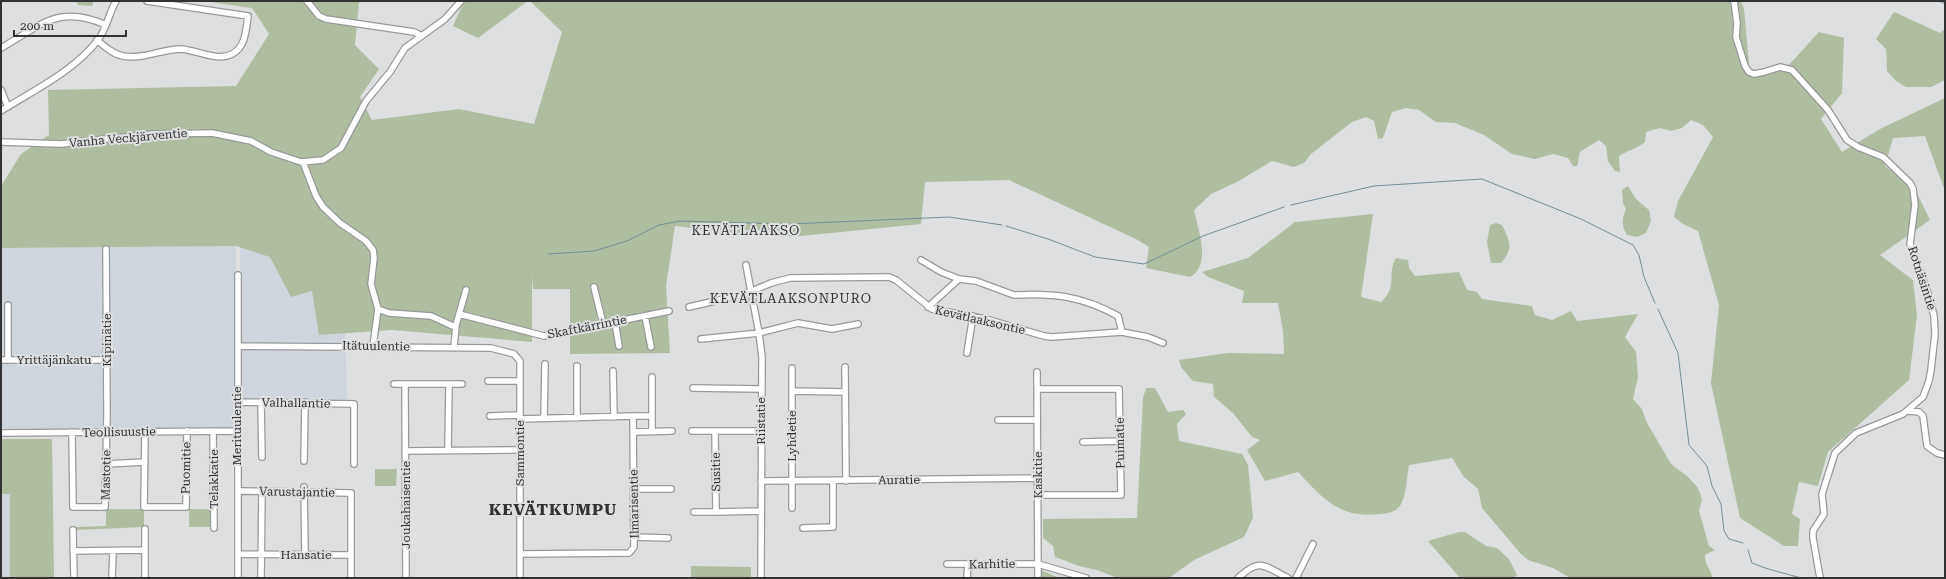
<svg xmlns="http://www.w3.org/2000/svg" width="1946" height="579" font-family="'Roboto Serif',serif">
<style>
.built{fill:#ced5dc}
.green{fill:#afbea0}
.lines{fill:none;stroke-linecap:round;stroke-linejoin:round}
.stream{stroke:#728f98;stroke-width:1}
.minor-casing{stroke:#98999a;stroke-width:8}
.minor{stroke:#fff;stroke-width:5.5}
.labels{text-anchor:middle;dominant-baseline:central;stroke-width:4;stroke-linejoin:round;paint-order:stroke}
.street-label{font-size:12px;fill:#323233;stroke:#dedfe0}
.neighbourhood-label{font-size:13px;letter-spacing:1px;fill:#323233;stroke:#dedfe0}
.district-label{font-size:16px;font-weight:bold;letter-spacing:1px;fill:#323233;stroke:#dedfe0}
</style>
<rect width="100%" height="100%" fill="#dedfe0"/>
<!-- built -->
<path class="built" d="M236,246V431L1,432V248Z
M240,246L343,247L347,401L240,399Z
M1,494H10V578H1Z"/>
<!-- green -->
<path class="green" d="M76,1H94L92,6L78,5Z
M203,1H363L359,3L355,45L379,69L360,97L372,120L459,109L534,124L562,32L530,1H1741L1744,9L1750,75L1788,66L1819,32L1844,38L1842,93L1821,119L1842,152L1880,129L1945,98V191L1925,136L1893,138L1885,166L1914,187L1930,220L1880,255L1913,280L1917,315L1909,380L1828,452L1818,486L1799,482L1792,514L1800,519L1798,546H1784L1740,518L1711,383L1719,305L1698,231L1683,224L1674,217L1678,201L1713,137L1703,125L1691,120L1682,128L1671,131L1660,128L1646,132L1645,142C1637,149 1628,150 1619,156L1620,172L1615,171L1608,161L1606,146L1599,140L1580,152L1577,166H1573L1568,158L1553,154L1535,159L1512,154L1484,135L1455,123L1436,122L1419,110L1406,108L1392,112L1383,138L1378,139L1374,121L1366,117L1352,122L1311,154L1304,163L1294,167L1272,161L1237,182L1211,194L1194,210C1198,230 1212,265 1190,277L1146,268L1149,247L1136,239L1009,180L925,182L921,224L791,237L777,230H756L742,234L675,226L666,286L670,353L570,354V289H533L532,275V342L392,330L319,335L312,291L291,297L270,257L236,246L1,248V186L21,154L49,135L48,90L236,86L269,34L252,8Z
M464,1H528L478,38L453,26Z
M1894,12L1940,33L1945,29V80L1931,87H1906L1896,81L1887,71L1886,49L1876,39Z
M1628,186L1636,199L1649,210L1651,221L1646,233L1637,237L1627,235C1621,225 1622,218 1626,209L1623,203L1622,190Z
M1373,214L1361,297L1381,302C1399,285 1386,275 1396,258L1408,260L1409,268L1415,276L1459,272L1467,290L1477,292L1482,299L1532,306L1535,315L1552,320L1571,311L1577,321L1638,314L1625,337L1636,352L1638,377L1633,399L1642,409L1646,421L1671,464L1688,477L1698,488L1702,499L1699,511L1709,546L1715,550L1705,555C1705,567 1712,569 1712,578H1570L1553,568L1528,560L1520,553L1482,508L1478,489L1464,477L1452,458L1409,465C1407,475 1406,497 1401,504C1396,512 1390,513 1380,514C1340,519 1323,499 1298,472L1265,481L1247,450L1260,440L1252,437L1233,413L1214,397L1213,384L1193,381L1181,367L1179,360L1228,353L1284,354L1283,331L1278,303H1242L1244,291L1208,277L1202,272L1248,258L1295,222Z
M1496,223L1502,225C1510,241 1514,248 1501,263H1491L1487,242L1490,225Z
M1146,388H1155L1168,412L1183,410L1186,414L1177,424L1179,441L1242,454L1248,465L1253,518L1244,537L1194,560L1169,578H1118L1097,570L1079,566L1055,557L1053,546L1043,538V519L1137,518L1143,398Z
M1,439H52L54,578H10V494H1Z
M375,469H397L396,486H375Z
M106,509H144V527L75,530V527L106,526Z
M189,509H212V527H189Z
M1459,532H1465L1486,546L1497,548L1509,559L1517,575L1513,578H1460L1428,541Z
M691,566L751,567V578H691Z
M1041,570L1059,578H1041Z"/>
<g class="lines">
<!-- stream -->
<path class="stream" d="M1939,1L1945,4
M1291,205L1374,186L1482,179L1581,219L1633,245L1639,255L1644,277L1655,303
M790,224L949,217L1002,225
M1006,226L1048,239L1095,257L1144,264L1203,236L1284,207
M548,254L594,251L627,241L659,225L680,221L784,224
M1658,309L1678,353L1689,445L1707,466L1712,486L1721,504L1724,531L1729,539L1743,543
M1748,550L1752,563C1768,570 1784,573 1801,578"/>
<!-- minor casing -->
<g class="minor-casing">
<path id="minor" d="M307,1L319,16L326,19L414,32L420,35
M1734,1L1737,23L1736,37L1745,66L1749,72L1754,74L1764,72L1780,67L1792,70L1828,110L1847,140L1858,147L1883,157L1910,183L1913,189L1915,205L1910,244L1929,296L1934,316L1935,334L1931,370L1929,381L1923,397L1903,414L1856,433L1835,453L1822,494L1824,514L1813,531V538L1820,578
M97,40C105,47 113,54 123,56C142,60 162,49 181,49C197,50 217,62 232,54C246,47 246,29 248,16L147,1
M1,48C41,25 59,4 106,25
M1,90L8,107
M1,111C34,90 73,72 98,40C107,28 109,13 116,1
M1,142L61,144L153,134L212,133L251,141L271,152L301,162L323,160L341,148L366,101L390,72L405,48L445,19L461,1
M303,162L316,196L323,207L340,223L366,241L373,250L374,258L371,284L378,309L373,346
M921,260L941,272L959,279L976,281L1014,295C1054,293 1082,296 1118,316L1122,332
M746,265L759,333L762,357L761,578
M594,287L603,324
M689,307L745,294L771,283L790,278L889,277L896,280L932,309L986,319L1044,336L1052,337L1122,332L1148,337L1163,343
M928,307L959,279
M378,309L389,313L431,316L455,327
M459,314L544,336L669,311
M645,316L651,347
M615,322L619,346
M701,339L759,333L798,323L832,329L858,324
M238,346L491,348L514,354L520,361V578
M454,347L456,325L466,290
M967,353L973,316
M1,360H107
M8,360V305
M577,366V418
M845,367L846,481
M792,368V508
M613,371L614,417
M1037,372L1038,578
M488,381H520
M394,384H462
M405,384L406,578
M693,388L761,389
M1037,389H1119L1121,495H1038
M792,391L845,392
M237,402L354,404V464
M261,402L262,457
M1908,411L1919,412L1923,416L1927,446L1937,453L1945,455
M490,416L520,415
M633,416H652
M544,418L545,364
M998,420H1037
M145,431L144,507H186L187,431
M213,431L214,528
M652,431V377
M692,431H715
M72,432L73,507H105L107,415L106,249
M634,432L672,431
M1,433L237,431
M1083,442L1120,441
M448,450L449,384
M405,451L520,450
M304,461L305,402
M106,464L145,462
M761,481L1038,478
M304,487L305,555
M633,489H671
M242,491L351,493V555
M761,511L716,512L715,431H761
M694,512H716
M803,528L833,527V481
M73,530L74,578
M634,537L668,538
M73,551L145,550
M238,554L351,555V578
M520,554L629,553L634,547L633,416L520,419
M947,564H1038L1086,578
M112,578L113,551
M145,578V529
M238,578V275
M261,578L262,491
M967,578L968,564
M1238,578C1260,557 1264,566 1288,578
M1296,578L1313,544"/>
</g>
<!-- minor -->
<use href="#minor" class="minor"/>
</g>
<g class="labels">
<!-- street labels -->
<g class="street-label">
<text transform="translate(128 138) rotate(-5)">Vanha Veckjärventie</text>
<text transform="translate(1922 278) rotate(72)">Rotnäsintie</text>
<text transform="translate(980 320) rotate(13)">Kevätlaaksontie</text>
<text transform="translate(587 327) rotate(-11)">Skaftkärrintie</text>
<text transform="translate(107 340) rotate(-90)">Kipinätie</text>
<text transform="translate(376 346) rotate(1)">Itätuulentie</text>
<text x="54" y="360">Yrittäjänkatu</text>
<text transform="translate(296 403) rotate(1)">Valhallantie</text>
<text transform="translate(761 421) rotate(-90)">Riistatie</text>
<text transform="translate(237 426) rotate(-90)">Merituulentie</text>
<text transform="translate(119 432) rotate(-1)">Teollisuustie</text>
<text transform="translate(792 436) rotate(-90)">Lyhdetie</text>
<text transform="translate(1120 443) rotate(-91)">Puimatie</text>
<text transform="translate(520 453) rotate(-90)">Sammontie</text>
<text transform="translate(186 468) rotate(-89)">Puomitie</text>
<text transform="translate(716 472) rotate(-91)">Susitie</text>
<text transform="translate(106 475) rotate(-89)">Mastotie</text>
<text transform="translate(1038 475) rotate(-90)">Kaskitie</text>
<text transform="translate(214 479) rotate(-90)">Telakkatie</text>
<text transform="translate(899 480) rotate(-1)">Auratie</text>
<text transform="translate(297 492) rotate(1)">Varustajantie</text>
<text transform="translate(634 504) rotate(-91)">Ilmarisentie</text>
<text transform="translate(406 505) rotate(-90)">Joukahaisentie</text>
<text x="306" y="555">Hansatie</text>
<text transform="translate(992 564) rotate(-1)">Karhitie</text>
</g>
<!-- neighbourhood labels -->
<g class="neighbourhood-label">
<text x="746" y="230">KEVÄTLAAKSO</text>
<text x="791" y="298">KEVÄTLAAKSONPURO</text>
</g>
<!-- district labels -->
<g class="district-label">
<text x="553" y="509">KEVÄTKUMPU</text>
</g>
</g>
<!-- border -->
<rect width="1946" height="579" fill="none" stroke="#323233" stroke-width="4"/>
<!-- scale -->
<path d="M14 30v6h112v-6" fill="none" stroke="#323233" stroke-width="2"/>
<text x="20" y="30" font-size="12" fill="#323233" stroke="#dedfe0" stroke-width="3" paint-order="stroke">200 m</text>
</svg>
